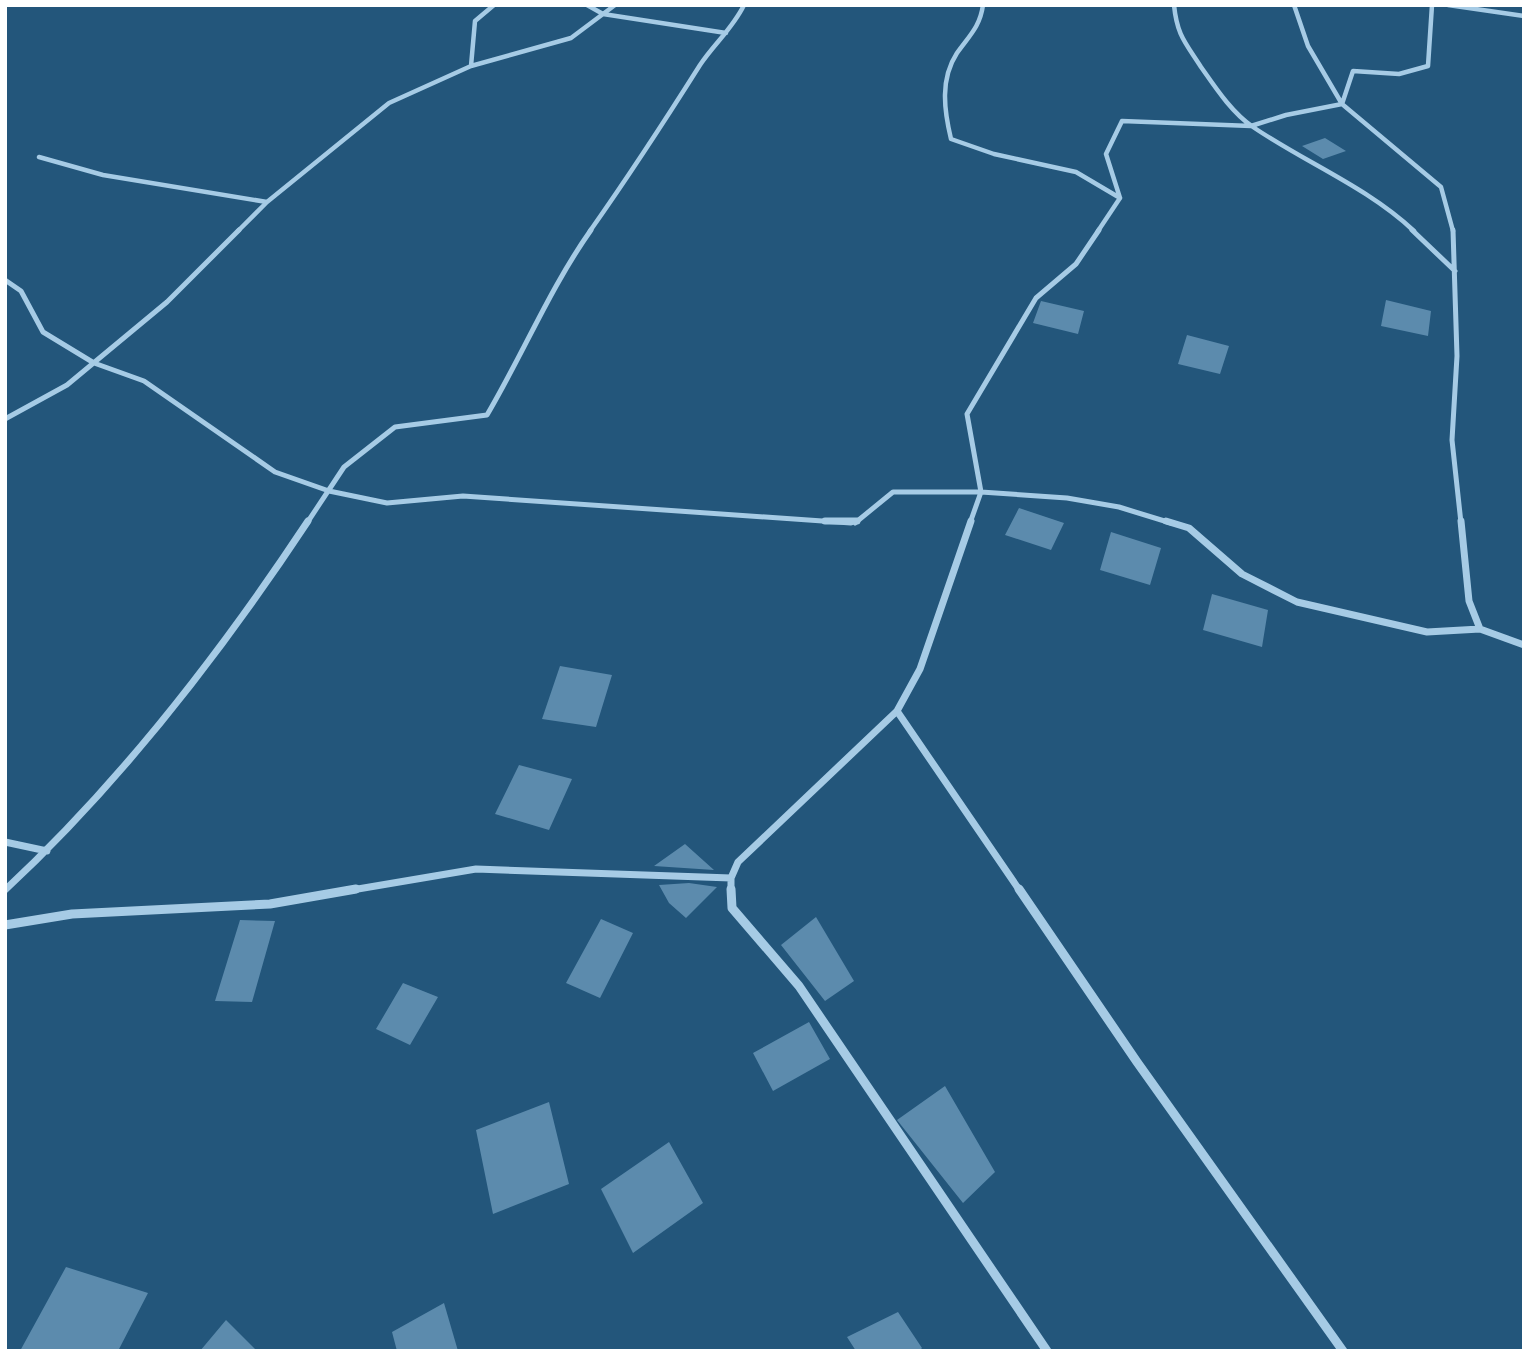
<svg xmlns="http://www.w3.org/2000/svg" width="1529" height="1356" font-family="'Asap Condensed',sans-serif">
<style>
.building{fill:#5c8bad}
.lines{fill:none;stroke-linecap:round;stroke-linejoin:round}
.street-far3{stroke:#a6cbe5;stroke-width:4.5}
.street-far2{stroke:#a6cbe5;stroke-width:5}
.street-far1{stroke:#a6cbe5;stroke-width:7}
.street{stroke:#a6cbe5;stroke-width:9}
</style>
<rect width="100%" height="100%" fill="#23567b"/>
<!-- building -->
<path class="building" d="M1325,138L1346,151L1323,159L1302,146Z
M1386,300L1431,311L1428,336L1381,326Z
M1041,301L1084,311L1078,334L1033,323Z
M1187,335L1229,346L1220,374L1178,364Z
M1019,508L1064,523L1051,550L1005,535Z
M1111,532L1161,548L1150,585L1100,570Z
M1212,594L1268,610L1262,647L1203,630Z
M560,666L612,675L596,727L542,719Z
M519,765L572,779L549,830L495,814Z
M685,844L714,870L654,866Z
M689,883L717,887L686,918L669,903L659,885Z
M816,917L854,981L825,1001L781,945Z
M601,919L633,933L600,998L566,983Z
M240,920L275,921L252,1002L215,1001Z
M403,983L438,997L410,1045L376,1029Z
M809,1022L830,1059L773,1091L753,1053Z
M945,1086L995,1172L963,1203L897,1120Z
M549,1102L569,1184L493,1214L476,1130Z
M669,1142L703,1203L633,1253L601,1189Z
M66,1267L148,1293L118,1351H20Z
M444,1303L458,1351H397L392,1332Z
M898,1312L922,1348L919,1351H856L847,1337Z
M226,1320L257,1351H200Z"/>
<g class="lines">
<!-- street-far3 -->
<path class="street-far3" d="M587,5L603,14L615,5
M983,5C980,27 969,36 957,53C940,79 944,110 951,139L994,154L1076,172L1120,198L1098,231
M1174,5C1177,35 1185,42 1201,67C1215,87 1232,113 1253,127C1306,163 1367,187 1414,231
M1294,5L1308,46L1342,104L1441,187L1453,231
M1448,5L1524,16
M471,66L571,38L603,14L726,33
M39,157L103,175L267,202L238,231
M1120,198L1106,154L1122,121L1251,126L1286,115L1342,104L1353,71L1399,74L1428,66L1432,5
M267,202L389,103L471,66L475,21L494,5
M590,231C628,177 664,122 700,65C714,44 733,28 744,5"/>
<!-- street-far2 -->
<path class="street-far2" d="M1412,230L1455,271
M1453,230L1457,356L1452,440L1461,523
M5,280L21,291L43,332L94,363L144,381L275,472L329,491L387,503L463,496L851,523
M5,419L67,385L167,302L239,230
M307,523L344,467L395,427L487,415C523,354 550,288 591,230
M855,523L893,492H981L1067,498L1119,507L1171,523
M970,523L981,492L967,414L1036,298L1076,264L1099,230"/>
<!-- street-far1 -->
<path class="street-far1" d="M825,521H857
M1166,521L1189,528L1242,574L1297,602L1427,632L1480,629
M1461,521L1469,601L1480,629L1524,645
M897,711L1020,891
M5,842L47,851
M5,890C119,784 222,651 308,521
M346,891L476,869L731,878
M731,891V878L738,862L897,711L920,669L971,521"/>
<!-- street -->
<path class="street" d="M731,889L732,908L799,986L1047,1351
M1019,889L1137,1062L1343,1351
M5,925L72,914L270,904L356,889"/>
</g>
<!-- border -->
<rect width="1529" height="1356" fill="none" stroke="#ffffff" stroke-width="14"/>
</svg>
